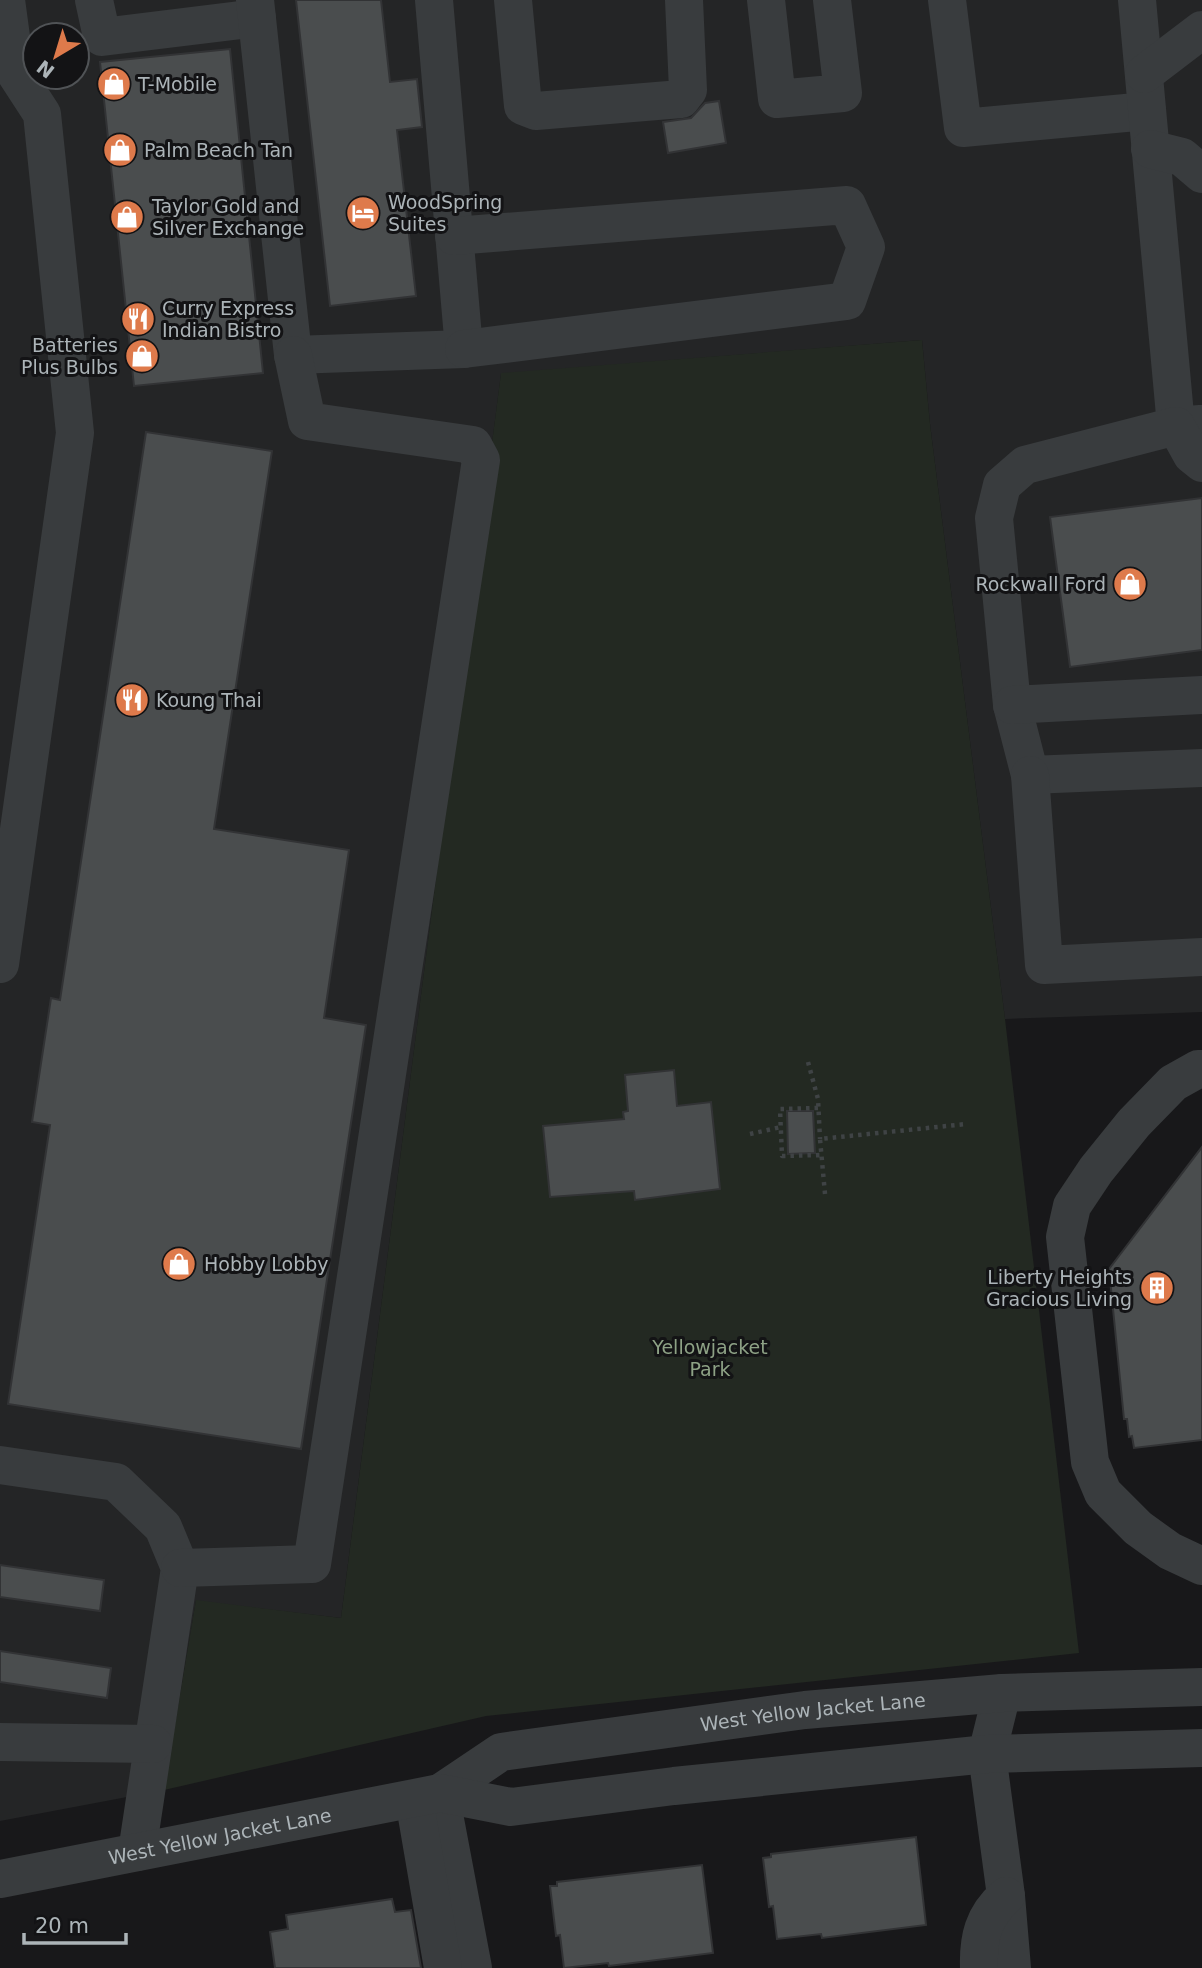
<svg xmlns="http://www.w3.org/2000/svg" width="1202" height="1968" font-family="'DejaVu Sans',sans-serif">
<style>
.built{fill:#242526;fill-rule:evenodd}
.green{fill:#232922}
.building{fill:#4a4d4e;stroke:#323335;stroke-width:2}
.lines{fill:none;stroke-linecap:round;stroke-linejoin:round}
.path{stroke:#3f4345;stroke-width:4.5;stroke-dasharray:3.5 5;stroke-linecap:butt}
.minor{stroke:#393c3e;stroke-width:38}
.labels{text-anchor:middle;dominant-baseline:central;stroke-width:6;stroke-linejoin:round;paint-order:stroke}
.poi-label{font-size:19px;fill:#acb4b8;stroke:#131315;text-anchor:start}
.park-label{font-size:19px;fill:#8da185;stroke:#131315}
.street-label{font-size:19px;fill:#acb4b8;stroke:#131315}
</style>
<rect width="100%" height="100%" fill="#18181a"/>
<!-- built -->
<path class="built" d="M0,0H1202V1012L1005,1019L930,424L922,340L501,374L341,1618L196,1601L164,1790L0,1821ZM35,35H77V77H35Z"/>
<!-- green -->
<path class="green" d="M922,340L930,424L1005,1019L1079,1653L486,1716L164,1790L196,1600L341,1618L501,373Z"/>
<!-- building -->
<path class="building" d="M296,0H381L390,82L417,79L422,127L397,130L416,296L330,306Z
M230,49L263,373L134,386L100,62Z
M719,101L726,143L668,153L663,122L691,118L705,103Z
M146,432L272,451L214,829L349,850L324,1018L366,1025L301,1449L8,1404L50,1125L32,1122L51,998L60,1000Z
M1202,498V650L1070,667L1050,517Z
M674,1070L677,1106L711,1102L720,1189L635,1200L634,1191L550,1197L543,1126L624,1119L623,1112L628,1111L625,1075Z
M787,1111H813L815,1153L788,1154Z
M1202,1147V1440L1134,1448L1132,1436L1129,1437L1127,1419H1124L1109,1269Z
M0,1565L104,1580L100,1611L0,1597Z
M0,1651L111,1668L107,1698L0,1682Z
M916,1837L926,1925L822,1938L821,1934L777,1939L773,1906L769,1907L763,1858L771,1857V1854Z
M702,1865L713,1953L609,1966L608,1963L564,1968L560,1935L556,1936L550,1886H557V1882Z
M392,1899L395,1912L411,1910L421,1968H275L270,1932L288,1929L286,1915Z"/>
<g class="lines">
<!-- path -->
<path class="path" d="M808,1062L818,1099L820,1139
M818,1108L780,1109L782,1156L821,1155
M750,1134L781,1127
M825,1194L820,1139L966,1124"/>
<!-- minor -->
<g class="minor">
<path d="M94,0L102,37L257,18"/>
<path d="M255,0L293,355L464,349L434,0"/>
<path d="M513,0L523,106L536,111L681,99L688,90L684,0"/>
<path d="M766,0L777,99L843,93L832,0"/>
<path d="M947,0L963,128L1147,111"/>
<path d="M1137,0L1176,426L1200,424"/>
<path d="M1144,74L1202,30"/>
<path d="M1150,149L1182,157L1202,174"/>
<path d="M454,236L847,205L866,247L847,301L464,349"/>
<path d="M1202,463L1192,455L1176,426L1025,465L1002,485L994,518L1012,705L1030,775L1202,768"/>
<path d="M1012,705L1202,695"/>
<path d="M1030,775L1044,965L1202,957"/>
<path d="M0,964L75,433L42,114L16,74L6,0"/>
<path d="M1202,1069H1198L1173,1083L1134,1123L1096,1170L1072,1206L1065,1237L1090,1462L1103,1493L1138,1528L1170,1551L1202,1566"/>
<path d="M0,1465L116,1482L163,1527L180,1568L137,1852"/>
<path d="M180,1568L312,1564L481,460L473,445L307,421L293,355"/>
<path d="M1002,1693L987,1754L1006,1896L1012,1968"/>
<path d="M0,1742L153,1744"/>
<path id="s1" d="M440,1793L501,1752L805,1710L1002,1693L1202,1687"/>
<path d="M440,1793L473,1968"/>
<path d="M414,1799L443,1968"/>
<path id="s2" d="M0,1879L440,1793L511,1807L674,1786L987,1754L1202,1748"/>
<path d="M979,1968C978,1938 983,1916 1006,1896"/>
</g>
</g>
<!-- icons -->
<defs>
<g id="shop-disc" transform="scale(1.75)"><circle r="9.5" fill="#de7a4b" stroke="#131315"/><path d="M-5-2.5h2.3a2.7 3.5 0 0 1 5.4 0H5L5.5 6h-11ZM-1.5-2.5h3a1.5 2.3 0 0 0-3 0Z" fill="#fff"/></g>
<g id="hotel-disc" transform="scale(1.75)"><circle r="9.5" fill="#de7a4b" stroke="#131315"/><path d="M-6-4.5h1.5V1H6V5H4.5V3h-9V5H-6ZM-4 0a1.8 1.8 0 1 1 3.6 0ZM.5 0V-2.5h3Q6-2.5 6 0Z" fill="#fff"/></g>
<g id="restaurant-disc" transform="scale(1.75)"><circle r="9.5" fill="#de7a4b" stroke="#131315"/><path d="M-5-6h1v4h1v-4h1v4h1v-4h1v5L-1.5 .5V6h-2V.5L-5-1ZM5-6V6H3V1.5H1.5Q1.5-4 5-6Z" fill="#fff"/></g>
<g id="building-disc" transform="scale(1.75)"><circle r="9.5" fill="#de7a4b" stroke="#131315"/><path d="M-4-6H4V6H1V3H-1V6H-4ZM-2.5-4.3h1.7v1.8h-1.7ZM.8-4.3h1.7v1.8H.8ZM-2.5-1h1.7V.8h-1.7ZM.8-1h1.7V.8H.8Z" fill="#fff"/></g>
</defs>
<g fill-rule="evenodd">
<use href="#shop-disc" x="114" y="84"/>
<use href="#shop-disc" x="120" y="150"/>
<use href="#hotel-disc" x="363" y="213"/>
<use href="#shop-disc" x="127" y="217"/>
<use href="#restaurant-disc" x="138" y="319"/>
<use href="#shop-disc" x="142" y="356"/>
<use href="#shop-disc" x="1130" y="584"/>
<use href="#restaurant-disc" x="132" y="700"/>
<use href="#shop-disc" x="179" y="1264"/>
<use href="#building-disc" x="1157" y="1288"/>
</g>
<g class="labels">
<!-- poi labels -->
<g class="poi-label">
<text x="138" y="84">T-Mobile</text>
<text x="144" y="150">Palm Beach Tan</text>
<text x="388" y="202">WoodSpring<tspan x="388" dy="22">Suites</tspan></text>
<text x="152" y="206">Taylor Gold and<tspan x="152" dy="22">Silver Exchange</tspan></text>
<text x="162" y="308">Curry Express<tspan x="162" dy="22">Indian Bistro</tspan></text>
<text x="118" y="345" text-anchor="end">Batteries<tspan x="118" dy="22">Plus Bulbs</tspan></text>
<text x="1106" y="584" text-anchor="end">Rockwall Ford</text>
<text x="156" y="700">Koung Thai</text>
<text x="204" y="1264">Hobby Lobby</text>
<text x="1132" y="1277" text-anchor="end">Liberty Heights<tspan x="1132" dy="22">Gracious Living</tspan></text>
</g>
<!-- park labels -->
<g class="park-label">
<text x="710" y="1347">Yellowjacket<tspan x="710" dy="22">Park</tspan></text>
</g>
<!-- street labels -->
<g class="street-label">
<text stroke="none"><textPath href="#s1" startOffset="388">West Yellow Jacket Lane</textPath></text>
<text stroke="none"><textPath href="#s2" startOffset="224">West Yellow Jacket Lane</textPath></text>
</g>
</g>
<!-- north arrow -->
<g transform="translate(56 56) rotate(218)"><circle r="33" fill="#131315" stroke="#505356" stroke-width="2"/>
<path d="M0-5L12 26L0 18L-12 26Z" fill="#de7a4b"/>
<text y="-10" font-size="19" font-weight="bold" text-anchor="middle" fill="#acb4b8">N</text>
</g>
<!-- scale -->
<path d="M24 1933v10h102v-10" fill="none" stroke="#acb4b8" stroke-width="3.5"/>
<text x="35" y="1933" font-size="21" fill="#acb4b8" stroke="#131315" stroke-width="5" paint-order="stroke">20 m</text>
</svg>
